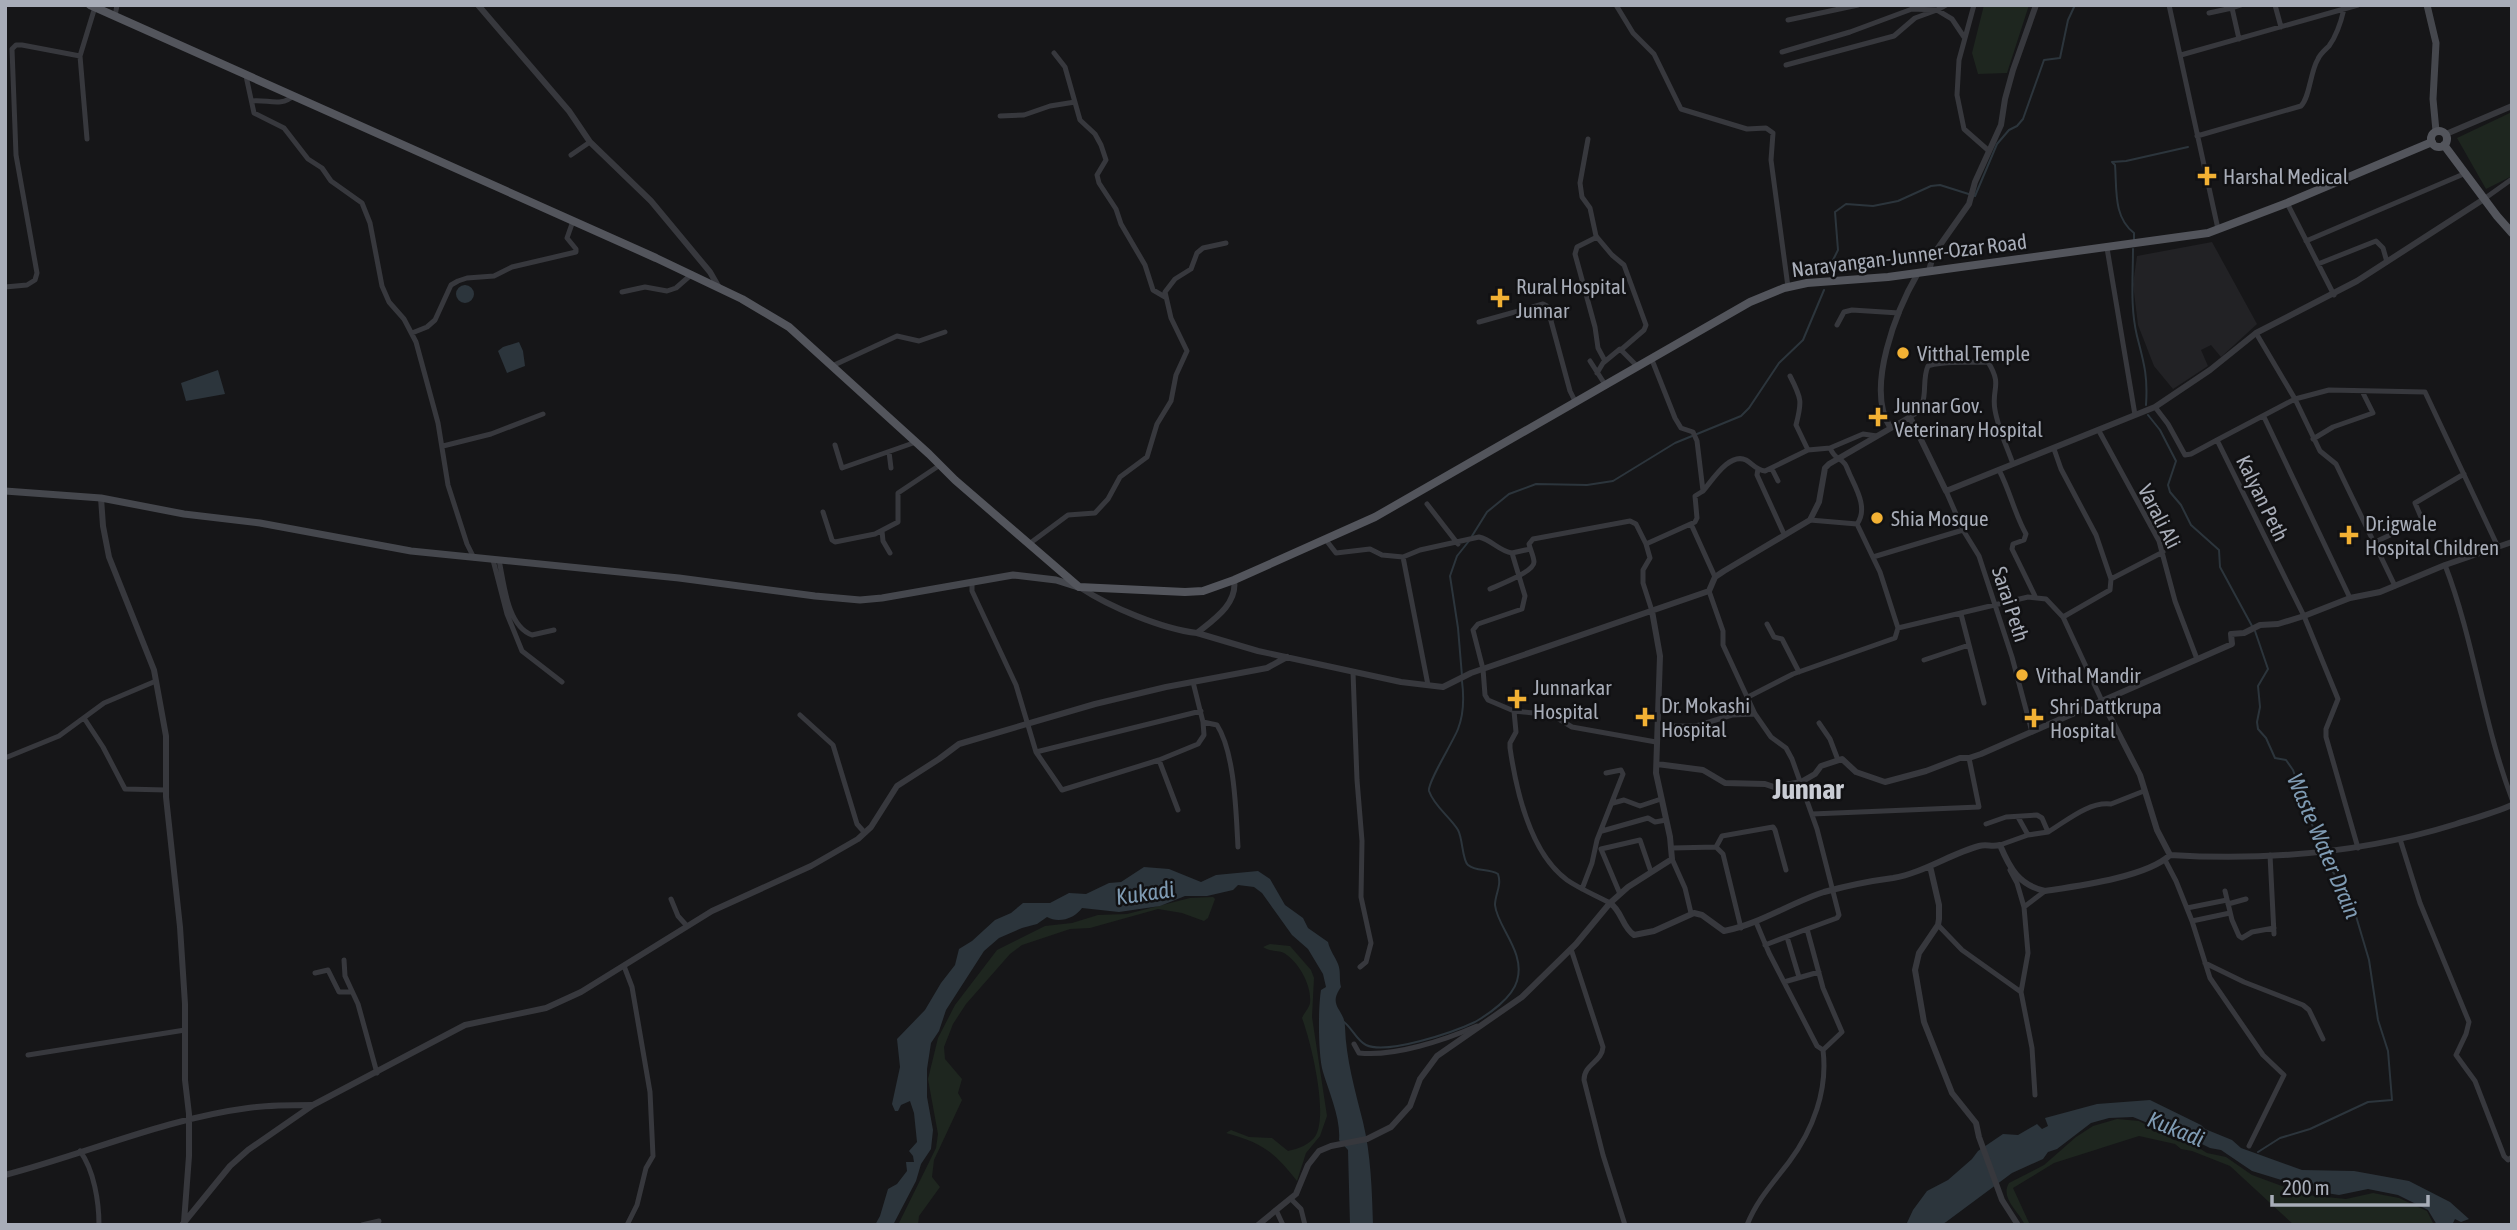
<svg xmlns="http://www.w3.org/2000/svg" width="2517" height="1230" font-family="'Asap Condensed',sans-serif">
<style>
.built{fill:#222225}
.green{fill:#1e261f}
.water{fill:#2c353c}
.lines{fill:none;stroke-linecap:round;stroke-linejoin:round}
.stream{stroke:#2c353c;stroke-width:2}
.minor{stroke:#37383d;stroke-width:5}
.tertiary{stroke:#37383d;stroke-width:6}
.secondary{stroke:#45474d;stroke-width:7}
.primary{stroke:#53555c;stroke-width:8}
.poi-dot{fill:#f2b134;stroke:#111113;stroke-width:2.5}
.labels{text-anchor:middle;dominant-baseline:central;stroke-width:5;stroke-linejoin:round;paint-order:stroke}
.poi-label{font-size:21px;fill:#a8adb8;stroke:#111113;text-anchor:start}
.street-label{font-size:21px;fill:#a8adb8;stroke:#111113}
.water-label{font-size:23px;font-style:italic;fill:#7f9bb3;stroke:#111113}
.district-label{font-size:28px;font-weight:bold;fill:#c9ccd4;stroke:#111113}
</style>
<rect width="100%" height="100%" fill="#161618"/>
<!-- built -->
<path class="built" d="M2212,242L2257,324L2221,357L2211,345L2201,350L2208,366L2173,389L2154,366L2138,325L2133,284L2137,256Z"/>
<!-- green -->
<path class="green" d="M1984,5H2029L2007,73L1978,74L1972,53Z
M2512,112V176L2486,189L2457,138Z
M1213,897L1215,899L1208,918L1204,921L1182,913L1158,909L1090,928L1070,929L1022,945L1010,954L966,1004L953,1024L944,1047L945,1059L962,1079L958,1093L962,1100L934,1160L932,1177L940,1187L919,1216L918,1225H898L936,1148L938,1134L928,1079L938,1038L955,1005L997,950L1045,926L1072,923L1098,915L1127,914L1190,898Z
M1270,944L1290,946L1311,970L1314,978L1312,1017L1327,1116L1320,1136L1306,1153L1297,1181C1274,1152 1263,1143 1226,1133L1231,1130L1249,1137L1272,1138L1288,1151C1298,1149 1311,1144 1316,1135C1328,1112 1311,1042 1302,1018C1304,1013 1309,1008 1310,1003C1312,986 1299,962 1284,953C1278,950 1270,952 1263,947Z
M2117,1119L2139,1121L2174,1140L2191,1143L2207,1153L2226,1157L2252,1175L2306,1195L2346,1199L2373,1193L2399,1198L2427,1211L2434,1225H2294L2230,1166L2192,1151L2181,1149L2175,1144L2139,1136L2054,1163L2013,1188L2030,1225H2025C2018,1210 2000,1198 2009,1183L2044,1165L2076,1137L2093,1126Z"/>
<!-- water -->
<path class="water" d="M456 294a9 9 0 1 1 18 0a9 9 0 1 1-18 0Z
M519,342L523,351L525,366L507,373L498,351L503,347Z
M218,370L225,394L186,401L181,383Z
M1144,867L1169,869L1201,882L1216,875L1258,871L1270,879L1285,905L1303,918L1308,928L1328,942C1330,951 1335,956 1338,964C1341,971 1339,980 1341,987C1327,1007 1345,1009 1345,1027C1346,1059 1355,1090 1363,1122C1371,1155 1372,1191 1373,1225H1350L1348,1150L1339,1140C1341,1119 1329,1092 1323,1072C1318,1055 1318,1008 1321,990L1326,987L1323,974L1308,949L1292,935L1262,893L1254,887L1238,885L1233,890L1207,896H1185L1160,906L1119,912L1082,908C1075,918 1059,924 1047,917L1037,924L1022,928L999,938L984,951L946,1010L939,1031L931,1043L927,1069V1097L933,1130L931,1149L921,1164L916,1181L893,1225H875L880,1216L888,1189L897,1184L907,1171L906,1162H914L913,1156L909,1151L917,1142L914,1113L910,1101L901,1105L898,1111H895L892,1104L900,1067L897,1039L925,1010L941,983L955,965L959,949L972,941L995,920L1011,913L1023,903H1050L1069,893L1086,894L1109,883L1121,882Z
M2150,1100L2201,1125L2205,1129L2232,1140L2241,1148L2302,1170L2354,1171L2409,1181L2450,1202L2469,1219L2461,1222L2455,1219L2452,1225H2437L2428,1210L2398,1195L2368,1189L2339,1195L2300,1189L2288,1182L2252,1171L2221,1150L2210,1148L2165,1126H2155L2133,1117L2109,1118L2091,1123L2057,1149L2048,1152L2043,1159L2012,1173L1946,1222L1941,1225H1906L1913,1210L1927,1191L1948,1180L1972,1159L1978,1151L2003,1134L2018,1135L2037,1124L2042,1129L2048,1126L2045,1118L2097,1104Z"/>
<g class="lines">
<!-- stream -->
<path class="stream" d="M2134,240V233C2113,217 2117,189 2115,165L2112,162L2126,161L2188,147
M2133,249C2133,278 2130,307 2137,336C2144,363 2148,376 2146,405
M1826,274L1838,250L1835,212L1846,204L1873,206L1898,201L1931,186L1940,185L1975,196L1997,144L2009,130L2017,126L2023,119L2044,60L2060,58L2068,20L2075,5
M2148,415L2160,430L2176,461L2168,485L2170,492L2181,505L2191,525L2219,550L2220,567L2252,626
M1472,536L1487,512L1509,494L1536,484L1587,485L1613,481L1675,443L1741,416L1749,408L1779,363L1803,340L1824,290
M2255,631L2268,669L2258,686L2260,707L2257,722L2258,729L2266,738L2275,758L2286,760L2293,770L2321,850
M1462,676L1458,628L1450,576L1457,556L1469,541
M1344,1022C1352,1028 1357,1041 1366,1045C1387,1055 1454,1032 1475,1022C1489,1014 1512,998 1517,981C1526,952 1497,927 1495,905C1495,894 1502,886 1498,874C1489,868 1476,872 1468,865C1462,860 1463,839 1458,830C1450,817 1434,806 1429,791C1427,783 1453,742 1458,729C1464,714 1464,697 1462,681
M2258,1152L2280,1138L2310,1129L2368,1102L2392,1100L2388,1051L2378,1020L2369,960L2353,906L2323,855"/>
<!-- minor -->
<path class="minor" d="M1616,5L1633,33L1654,54L1681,109L1747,129L1766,128L1773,133L1771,160L1788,287
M1974,5L1959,60L1957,95L1964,129L1989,151
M2169,5L2218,229
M2275,5L2281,27
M2209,13L2232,8
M115,16L117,5
M1788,20L1858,5
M2239,39L2232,8L2241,5
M1782,52L1850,32L1912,9L1937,10L1946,5
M1054,53L1065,67L1080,120L1095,134L1101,145L1106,160L1097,175L1099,183L1116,209L1121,224L1145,265L1153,290L1165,297
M2181,55L2358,5
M1786,65L1894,36L1915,18L1937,10L1952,19L1964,37
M246,76L254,113L284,128L308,159L322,168L331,181L362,203L370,223L382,286L389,302L404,319L416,342L438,423L448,485L467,544L474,558
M252,101C266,99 282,107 293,96
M1000,116L1024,115L1050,106L1075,102
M2197,136L2301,106C2310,97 2310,72 2318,59C2320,54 2325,50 2329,46C2337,35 2341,22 2344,9
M87,139L80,56L95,7
M1588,139L1580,183L1582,197L1590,208L1596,236L1612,255L1624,265L1646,325L1644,330L1622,349
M571,155L590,142
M2484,199L2512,179
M2287,203L2334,295
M1597,237L1577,247L1575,254L1595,327L1598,348L1605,361
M2306,241L2466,173
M2107,248L2135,415
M2318,264L2376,241L2383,248L2387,262
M5,287L27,285L35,280L37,273L16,155L12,49L16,45H22L80,56
M622,292L645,287L667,291L676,288L692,274
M1479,322L1543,304L1547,306L1570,391L1576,403
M1837,325L1844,312L1852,310L1899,313
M412,333L427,327L435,320L451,285L458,281L467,278L494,276L512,267L576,252V249L567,238L573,221
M1590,361L1606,386
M832,366L897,336L919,341L945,332
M1597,373L1603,363L1620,349L1638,367
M1790,376C1802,399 1802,402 1796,425L1808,450
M2155,407L2168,424L2185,455L2191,454L2217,440L2304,616L2338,699L2326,729V737L2358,848
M1910,417C1932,405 1920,384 1928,366C1943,360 1970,363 1988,362C2003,386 1991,388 1995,410C1998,428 2007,447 2013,464
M2264,417L2350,598
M2099,431L2159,541L2175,601L2197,659
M2313,439L2333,427L2373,413L2362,391
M2217,440L2295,399L2256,333
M835,445L842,468L916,442
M443,446L491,434L543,414
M1830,448C1836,461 1839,456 1845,464C1846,465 1849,473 1850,475C1857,490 1868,509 1857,524
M2054,449L2061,469L2096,535L2111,579
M889,452L891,468
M1758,469L1757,475L1784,534
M1772,469L1778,481
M1999,470C2010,491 2015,515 2026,534L2024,540L2013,544L2012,549L2035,596
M1703,491C1712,481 1729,452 1746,460C1753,464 1756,470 1765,471L1808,450L1830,448L1863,434L1877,436
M1946,491L1963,530L1979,556L2012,657L2032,732
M1427,504L1458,544
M823,512L832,540L835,542L875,534L898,522V493L940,465
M1691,524L1715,577
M882,531L883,541L890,553
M1326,540L1336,553L1370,549L1382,555L1403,557L1428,685
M2373,543L2420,521L2421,517L2415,503L2464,474
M1029,544L1068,515L1095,513L1108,499L1120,477L1147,457L1157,424L1171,401L1176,375L1187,351L1171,318L1165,292L1175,279L1191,269L1197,253L1203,248L1226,243
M1530,549L1512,553L1525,596L1522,609L1478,624L1473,630L1483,669L1485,695L1488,700L1514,711L1552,715L1572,727L1656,742
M1403,557L1420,550L1479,537C1492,540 1499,551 1512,553
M1873,557L1963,530
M493,560L507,614L522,651L562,682
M499,560C504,583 507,626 532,635L554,630
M2445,565C2474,640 2483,723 2512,799
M972,583V591L1016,685L1036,752L1062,790L1159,760L1198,744L1204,735L1203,722
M2395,586L2336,464L2320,451L2295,399L2329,390L2425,392L2498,547
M1490,589C1499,585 1534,572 1534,562C1534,557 1530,549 1529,544L1533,539L1630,521L1636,524L1646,544
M1709,591L1723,631V645L1755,714L1771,737L1786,748L1792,759L1817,829L1839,915L1837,918L1807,929L1823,988L1842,1032L1823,1050C1828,1090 1813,1130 1789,1162C1773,1183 1757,1200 1747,1225
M1652,611L1643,583V570L1650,558L1646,544L1695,522L1697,518L1695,496L1703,491L1697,441L1693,432L1681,428L1675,418L1652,360
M1961,614L1984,703
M2063,617L2110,590L2111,579L2163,552
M1767,624L1774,637L1782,639L1799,672
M1898,628L2028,597L2046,599L2063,617L2102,701
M1924,660L1969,645
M1353,672L1357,780L1362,841L1361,897L1371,943L1366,962L1360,967
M1193,682L1203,722L1217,725C1235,753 1236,813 1238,847
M1748,697L1793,674L1895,638L1898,628L1880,572L1857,524L1810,520
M1514,711L1516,732L1510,743V748C1516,789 1530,853 1567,880C1580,889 1595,895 1610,903
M800,715L833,745L857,824L865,833
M84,718L103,747L125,789L166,790
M1819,723L1830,739L1838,760
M1659,726H1696L1732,715L1755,714
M1036,752L1201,711
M5,758L59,736L104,703L156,681
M1159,760L1178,810
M1613,803L1624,800L1640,806L1661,799
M1812,814L1979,807L1969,758
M2018,817L2028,835
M1986,824L2006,817L2037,815L2042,818L2048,832L2028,835L2000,845
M1602,831L1648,818L1655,822L1666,820
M2048,832C2065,822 2089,801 2111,804L2144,791
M2400,839L2420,903L2469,1022L2466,1034L2456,1055L2475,1081L2504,1156L2508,1160L2512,1157
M1716,847L1722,836L1773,827L1775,830L1786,870
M1672,848L1716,847L1723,854L1741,928
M1601,849L1640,840L1651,872
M1601,849L1620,894
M2270,855L2274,934
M1672,859L1685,888L1691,913
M2165,860L2176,881L2192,921L2210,978L2263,1055L2284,1075L2249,1146
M2010,870L2017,883L2024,907
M1582,889L1592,863L1597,840L1623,774L1621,770L1606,773
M2225,891L2232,920L2239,936L2242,938L2252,932L2274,928
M671,899L678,916L687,926
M2228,904L2246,899
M2187,908L2227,900
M2192,921L2230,913
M1756,922L1769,953L1817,1046L1823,1050
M1938,925L1962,950L2021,992L2028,953L2024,907L2045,891
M1787,937L1799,977
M1765,945L1807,929
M1571,949L1603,1047C1602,1062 1584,1064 1584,1080L1603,1155L1625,1225
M344,960L345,976L358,1004L377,1073
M2205,963L2244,982L2303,1005L2309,1010L2323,1039
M624,966L632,987L650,1092L653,1156L646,1168L637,1205L627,1225
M315,973L328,970L339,992H351
M1784,982L1819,972
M2021,992L2032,1048L2035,1095
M1354,1044L1359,1053C1394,1057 1445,1040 1477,1026
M28,1055L185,1030
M80,1151C94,1170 99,1202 99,1225
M1291,1199L1301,1209L1305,1225
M1276,1210L1283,1225
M362,1225L379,1221"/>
<!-- tertiary -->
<path class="tertiary" d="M478,5L569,111L590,142L651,201L710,272L718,286
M2446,134L2512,106
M1929,271L1933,255L1969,204L1975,182L2001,125L2005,99L2013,70L2036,5
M1890,427C1865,388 1897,309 1918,273
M101,498L103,526L109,557L154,670L166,736V797L180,927L185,1004V1080L189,1114V1156L184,1222
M1081,588C1110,607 1162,629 1197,633C1213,620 1238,604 1234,580
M1197,633L1258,651L1401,682L1443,687L1471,673L1709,591L1715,577L1724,571L1810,520L1819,502L1825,468L1829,464L1910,417L1946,491L2155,407L2210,370L2256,333L2357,281L2484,199
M2102,701L2140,775L2157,830L2170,855C2267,861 2363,853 2456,824C2475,818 2494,813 2512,805
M1657,764L1703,770L1725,783L1765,784L1774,787L1801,782L1815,774L1821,766L1842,759L1856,772L1885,782L1926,771L1960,758H1969L1981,754L2232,644L2231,634L2244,633L2260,625L2278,624L2304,616L2350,598L2380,592L2445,565L2512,542
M1930,866L1939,905V919L1938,925L1919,953L1915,970L1924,1022L1952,1093L1976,1123L1979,1137L2002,1200L2018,1225
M1610,903C1622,911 1622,927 1634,935L1654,931L1694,913L1702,915L1724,931C1760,924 1790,903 1824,892C1846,886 1870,881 1893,878C1923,873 1950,854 1979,846C1986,844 1992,847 2000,845C2010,869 2019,885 2045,891C2078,886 2147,877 2170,855
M5,1175C86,1154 164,1119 248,1108C269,1105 291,1105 312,1105
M182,1225L230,1166L248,1150L313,1105L465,1025L546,1008L581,992L712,911L811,866L858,839L871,827L897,786L939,759L959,744L1095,704L1166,687L1267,668L1287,657
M1258,1225L1296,1194L1308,1165L1319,1151L1331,1146L1367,1139L1391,1127L1410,1106L1420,1079L1437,1056L1522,997L1576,944L1610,903L1628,887L1672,859L1670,837L1656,773L1660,656L1652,611"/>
<!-- secondary -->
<path class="secondary" d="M2427,5L2436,43L2433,99L2436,131
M5,491L101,498L184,514L260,523L411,551L679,578L815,596L860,600L882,598L1013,575L1056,580L1078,587"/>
<!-- primary -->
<path class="primary" d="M90,5L656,258L742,299L789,327L929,454L955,480L1079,587L1185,592L1203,591L1234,580L1375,517L1750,302L1784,288L1807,283L1888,277L2208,233L2287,203L2432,142
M2431 139a8 8 0 1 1 16 0a8 8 0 1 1-16 0Z
M2444,145L2497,216L2512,233"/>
</g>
<!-- markers -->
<g class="poi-dot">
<path d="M2203.5 165.5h7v7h7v7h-7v7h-7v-7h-7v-7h7z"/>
<path d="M1496.5 287.5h7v7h7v7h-7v7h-7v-7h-7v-7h7z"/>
<circle cx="1903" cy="353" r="7"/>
<path d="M1874.5 406.5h7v7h7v7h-7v7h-7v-7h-7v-7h7z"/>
<circle cx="1877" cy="518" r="7"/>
<path d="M2345.5 524.5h7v7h7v7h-7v7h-7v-7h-7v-7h7z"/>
<circle cx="2022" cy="675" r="7"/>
<path d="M1513.5 688.5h7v7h7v7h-7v7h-7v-7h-7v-7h7z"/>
<path d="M1641.5 706.5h7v7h7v7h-7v7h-7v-7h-7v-7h7z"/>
<path d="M2030.5 707.5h7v7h7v7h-7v7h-7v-7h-7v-7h7z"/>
</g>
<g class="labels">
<!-- poi labels -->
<g class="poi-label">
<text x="2223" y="176">Harshal Medical</text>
<text x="1516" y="286">Rural Hospital<tspan x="1516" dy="24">Junnar</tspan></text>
<text x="1917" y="353">Vitthal Temple</text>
<text x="1894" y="405">Junnar Gov.<tspan x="1894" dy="24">Veterinary Hospital</tspan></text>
<text x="1891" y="518">Shia Mosque</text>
<text x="2365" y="523">Dr.igwale<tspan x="2365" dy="24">Hospital Children</tspan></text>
<text x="2036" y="675">Vithal Mandir</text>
<text x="1533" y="687">Junnarkar<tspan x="1533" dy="24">Hospital</tspan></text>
<text x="1661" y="705">Dr. Mokashi<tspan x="1661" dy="24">Hospital</tspan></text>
<text x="2050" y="706">Shri Dattkrupa<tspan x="2050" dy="24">Hospital</tspan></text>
</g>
<!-- street labels -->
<g class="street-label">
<text transform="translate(1909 255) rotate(-7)">Narayangan-Junner-Ozar Road</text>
<text transform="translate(2263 498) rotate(64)">Kalyan Peth</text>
<text transform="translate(2160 516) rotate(63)">Varali Ali</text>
<text transform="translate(2011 604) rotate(72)">Sarai Peth</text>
</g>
<!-- water labels -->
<g class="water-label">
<text transform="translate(2324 846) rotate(67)">Waste Water Drain</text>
<text transform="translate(1145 893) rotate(-8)">Kukadi</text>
<text transform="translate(2176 1129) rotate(22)">Kukadi</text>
</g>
<!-- district labels -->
<g class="district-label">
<text x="1808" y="789">Junnar</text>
</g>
</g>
<!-- border -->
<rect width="2517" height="1230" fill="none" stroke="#a8adb8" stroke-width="14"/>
<!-- scale -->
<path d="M2272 1195v10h156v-10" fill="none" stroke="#a8adb8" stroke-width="3.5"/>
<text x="2282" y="1195" font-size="21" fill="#a8adb8" stroke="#111113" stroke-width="5" paint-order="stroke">200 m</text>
</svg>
